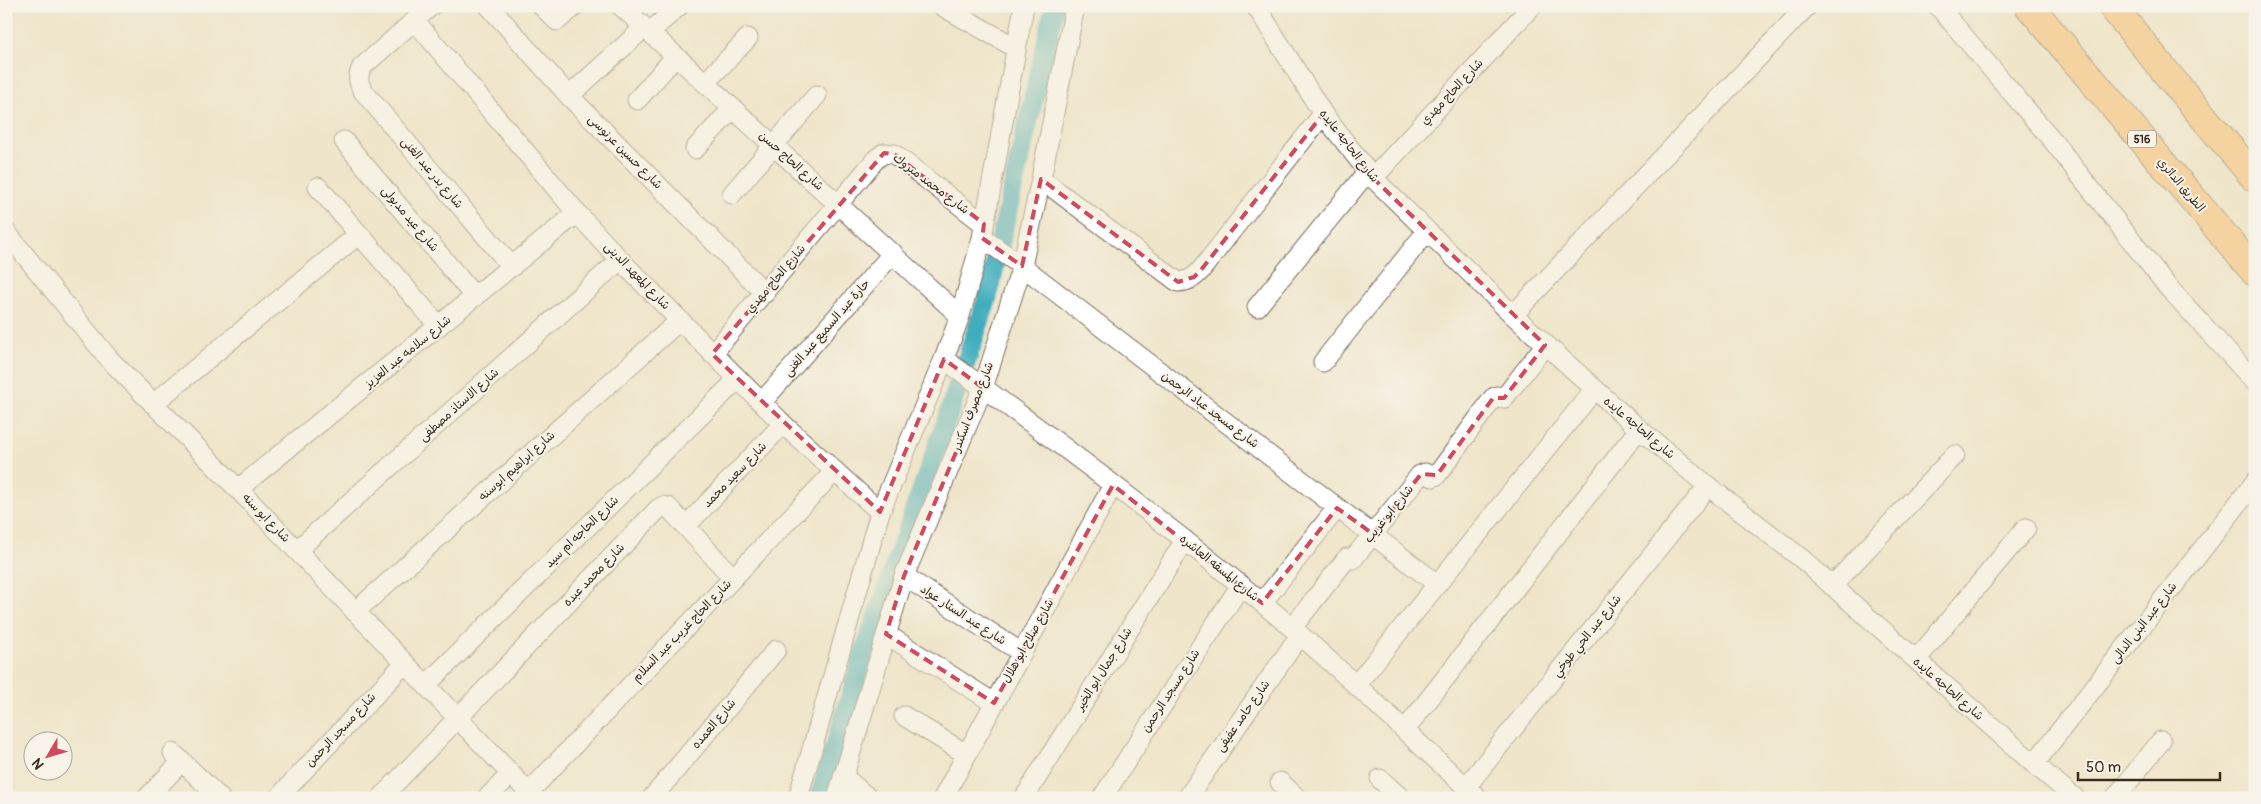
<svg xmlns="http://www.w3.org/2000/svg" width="2261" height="804" font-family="Pangolin,'Playpen Sans Arabic',sans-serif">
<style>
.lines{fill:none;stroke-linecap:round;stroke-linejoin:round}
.canal{stroke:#40aebe;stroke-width:20}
.street-casing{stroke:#7a6b5b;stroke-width:21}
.highway-casing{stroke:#7a6b5b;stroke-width:30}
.street{stroke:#fff;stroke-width:19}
.highway{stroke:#fcbd6e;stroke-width:28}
.marked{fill:none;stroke:#d1495b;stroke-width:4;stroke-dasharray:10 6;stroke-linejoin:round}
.labels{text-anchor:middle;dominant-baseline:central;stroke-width:4;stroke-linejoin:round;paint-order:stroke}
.shield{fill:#f7f3e8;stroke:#73665b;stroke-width:1}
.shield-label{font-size:11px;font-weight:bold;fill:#3b2a1e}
.street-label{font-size:12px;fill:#3b2a1e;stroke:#f7f3e8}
</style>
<rect width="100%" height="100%" fill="#f7f3e8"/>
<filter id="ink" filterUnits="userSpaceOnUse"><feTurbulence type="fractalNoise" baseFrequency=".02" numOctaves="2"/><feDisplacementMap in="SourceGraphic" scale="10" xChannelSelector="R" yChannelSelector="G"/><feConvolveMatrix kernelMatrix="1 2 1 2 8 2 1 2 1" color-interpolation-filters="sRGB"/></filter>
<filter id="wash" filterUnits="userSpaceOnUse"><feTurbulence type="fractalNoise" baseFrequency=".0096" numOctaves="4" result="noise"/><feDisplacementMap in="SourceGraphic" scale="20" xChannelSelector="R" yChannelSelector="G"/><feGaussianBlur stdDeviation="1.12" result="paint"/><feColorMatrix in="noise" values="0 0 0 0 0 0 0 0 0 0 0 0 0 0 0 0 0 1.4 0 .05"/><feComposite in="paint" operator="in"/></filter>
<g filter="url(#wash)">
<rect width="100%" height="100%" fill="#efe5cb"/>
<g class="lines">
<!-- canal -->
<path class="canal" d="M819,798L865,650L950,410L987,299L1055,6"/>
</g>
</g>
<g filter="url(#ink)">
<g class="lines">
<!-- street casing -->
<g class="street-casing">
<path id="street" d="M431,6L362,67C357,77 358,82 363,91L512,267
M489,6L569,96L765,293
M542,6L557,21L575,6
M621,6L960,316
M942,6L1016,48
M1256,6L1323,114L1373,178L1513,315L1639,429L1708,486L1802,559L2034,764L2075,798
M1938,6L2053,141L2167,286L2255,382
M415,21L577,213L620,260L783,424L880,512
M650,32L679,6
M705,83L748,38
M569,96L644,28
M637,100L676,56
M344,141L475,297
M695,149L733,108
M1373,178L1532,6
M1041,179L1178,282C1189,281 1194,278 1201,270L1323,114
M318,187L439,326
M732,194L817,95
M6,232L110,360L238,489L534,798
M982,238L1022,266L1437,584
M1257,307L1368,171
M1513,315L1807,6
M712,354L876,159L884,153L894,154L984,224
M944,359C1062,445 1180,533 1291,627C1355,682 1415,741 1478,798
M1323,362L1427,231
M762,402L893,253
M153,404L359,234
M238,489L577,213
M686,526L783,424
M297,550L620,260
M904,576L1022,653
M1832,586L1955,455
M1262,603L1337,508
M355,612L679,321
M1292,628L1347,558L1353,559L1420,475L1425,473L1433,477L1437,475L1493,398L1497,396L1504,398L1545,345
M886,634L994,703
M1916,660L2026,528
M426,685L738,379
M1356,685L1594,390
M904,716L966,754
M1405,730L1639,429
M173,753L220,798
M2034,764L2255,482
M843,776L868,798
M1380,779L1401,798
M1280,782L1297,798
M1466,787L1708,486
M529,792L835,471
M147,798L182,761
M278,798L405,663
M381,798L658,509L663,506L668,507L733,578
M487,798L511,774
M652,798L776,650
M798,798L880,512L944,359L960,316L982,238L1024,6
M837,798L904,576L983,388L1022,266L1041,179L1075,6
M943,798L1113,485
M1024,798L1185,540
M1102,798L1241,585
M1187,798L1300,635
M2115,798L2161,741"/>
</g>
<!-- highway casing -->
<g class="highway-casing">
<path id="highway" d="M2029,6L2255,272
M2112,6L2168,75L2255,178"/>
</g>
<!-- street -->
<use href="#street" class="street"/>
<!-- highway -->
<use href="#highway" class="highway"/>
</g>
</g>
<!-- marked area -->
<path d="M0 0H2261V804H0ZM1323,114L1373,178L1545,345L1504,398H1493L1437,475L1421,474L1373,534L1337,508L1262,603L1113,485L994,703L886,634L904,576L983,388L944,359L880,512L712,354L884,153L894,154L984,224L982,238L1022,266L1041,179L1178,282L1194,277L1201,270Z" fill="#efe5cb" fill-opacity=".55" fill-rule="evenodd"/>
<path class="marked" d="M1323,114L1373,178L1545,345L1504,398H1493L1437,475L1421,474L1373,534L1337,508L1262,603L1113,485L994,703L886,634L904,576L983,388L944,359L880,512L712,354L884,153L894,154L984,224L982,238L1022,266L1041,179L1178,282L1194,277L1201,270Z"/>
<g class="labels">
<!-- shield labels -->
<rect class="shield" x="2128" y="130.5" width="28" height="17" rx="4"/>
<g class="shield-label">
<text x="2142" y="139">516</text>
</g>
<!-- street labels -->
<g class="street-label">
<text transform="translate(1452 92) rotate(-47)">شارع الحاج مهدي</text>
<text transform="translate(1349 146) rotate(52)">شارع الحاجه عايده</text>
<text transform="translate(625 152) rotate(45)">شارع حسين عرنوسى</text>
<text transform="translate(791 161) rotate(42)">شارع الحاج حسن</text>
<text transform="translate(432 173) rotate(50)">شارع بدر عبد الغنى</text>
<text transform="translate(931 184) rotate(37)">شارع محمد مبروك</text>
<text transform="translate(2181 185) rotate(50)">الطريق الدائري</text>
<text transform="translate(410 219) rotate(50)">شارع عيد مدبولى</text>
<text transform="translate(637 276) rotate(46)">شارع المعهد الدينى</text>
<text transform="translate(776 279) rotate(-50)">شارع الحاج مهدي</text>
<text transform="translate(827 328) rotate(-49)">حارة عبد السميع عبد الغنى</text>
<text transform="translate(408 352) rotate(-39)">شارع سلامه عبد العزيز</text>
<text transform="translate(459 405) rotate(-42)">شارع الاستاذ مصطفى</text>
<text transform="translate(973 407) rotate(-69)">شارع مصرف اسكندر</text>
<text transform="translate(1210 410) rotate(37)">شارع مسجد عباد الرحمن</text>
<text transform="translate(1639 428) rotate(40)">شارع الحاجه عايده</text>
<text transform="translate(517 466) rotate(-42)">شارع ابراهيم ابوسنه</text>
<text transform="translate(735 475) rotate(-46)">شارع سعيد محمد</text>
<text transform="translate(1389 514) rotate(-51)">شارع ابو غريب</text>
<text transform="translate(266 518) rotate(46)">شارع ابو سنه</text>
<text transform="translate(582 532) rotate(-44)">شارع الحاجه ام سيد</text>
<text transform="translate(1219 568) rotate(39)">شارع المسقه العاشره</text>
<text transform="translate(594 575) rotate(-46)">شارع محمد عبده</text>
<text transform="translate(963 615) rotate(33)">شارع عبد الستار عواد</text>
<text transform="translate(2144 623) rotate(-52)">شارع عبد البنى الدالى</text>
<text transform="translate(682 631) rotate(-46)">شارع الحاج غريب عبد السلام</text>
<text transform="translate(1587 636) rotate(-51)">شارع عبد الحي طوخي</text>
<text transform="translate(1028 641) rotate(-61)">شارع صلاح ابو هلال</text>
<text transform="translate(1104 669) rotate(-58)">شارع جمال ابو الخير</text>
<text transform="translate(1948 689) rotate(41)">شارع الحاجه عايده</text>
<text transform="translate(1171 691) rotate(-57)">شارع مسجد الرحمن</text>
<text transform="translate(1243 716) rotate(-55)">شارع حامد عفيفى</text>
<text transform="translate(714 724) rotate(-50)">شارع العمده</text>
<text transform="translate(341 730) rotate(-47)">شارع مسجد الرحمن</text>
</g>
</g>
<!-- margin -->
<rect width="2261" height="804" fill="none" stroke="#f7f3e8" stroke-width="25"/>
<!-- north arrow -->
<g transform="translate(48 756) rotate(232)"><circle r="24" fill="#f7f3e8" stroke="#aca397"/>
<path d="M0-4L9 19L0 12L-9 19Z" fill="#d1495b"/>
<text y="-8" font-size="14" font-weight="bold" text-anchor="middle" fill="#3b2a1e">N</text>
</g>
<!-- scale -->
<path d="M2078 772v8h142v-8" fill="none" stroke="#3b2a1e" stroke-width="2.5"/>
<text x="2086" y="772" font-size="15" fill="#3b2a1e" stroke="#f7f3e8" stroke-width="4" paint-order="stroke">50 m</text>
</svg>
